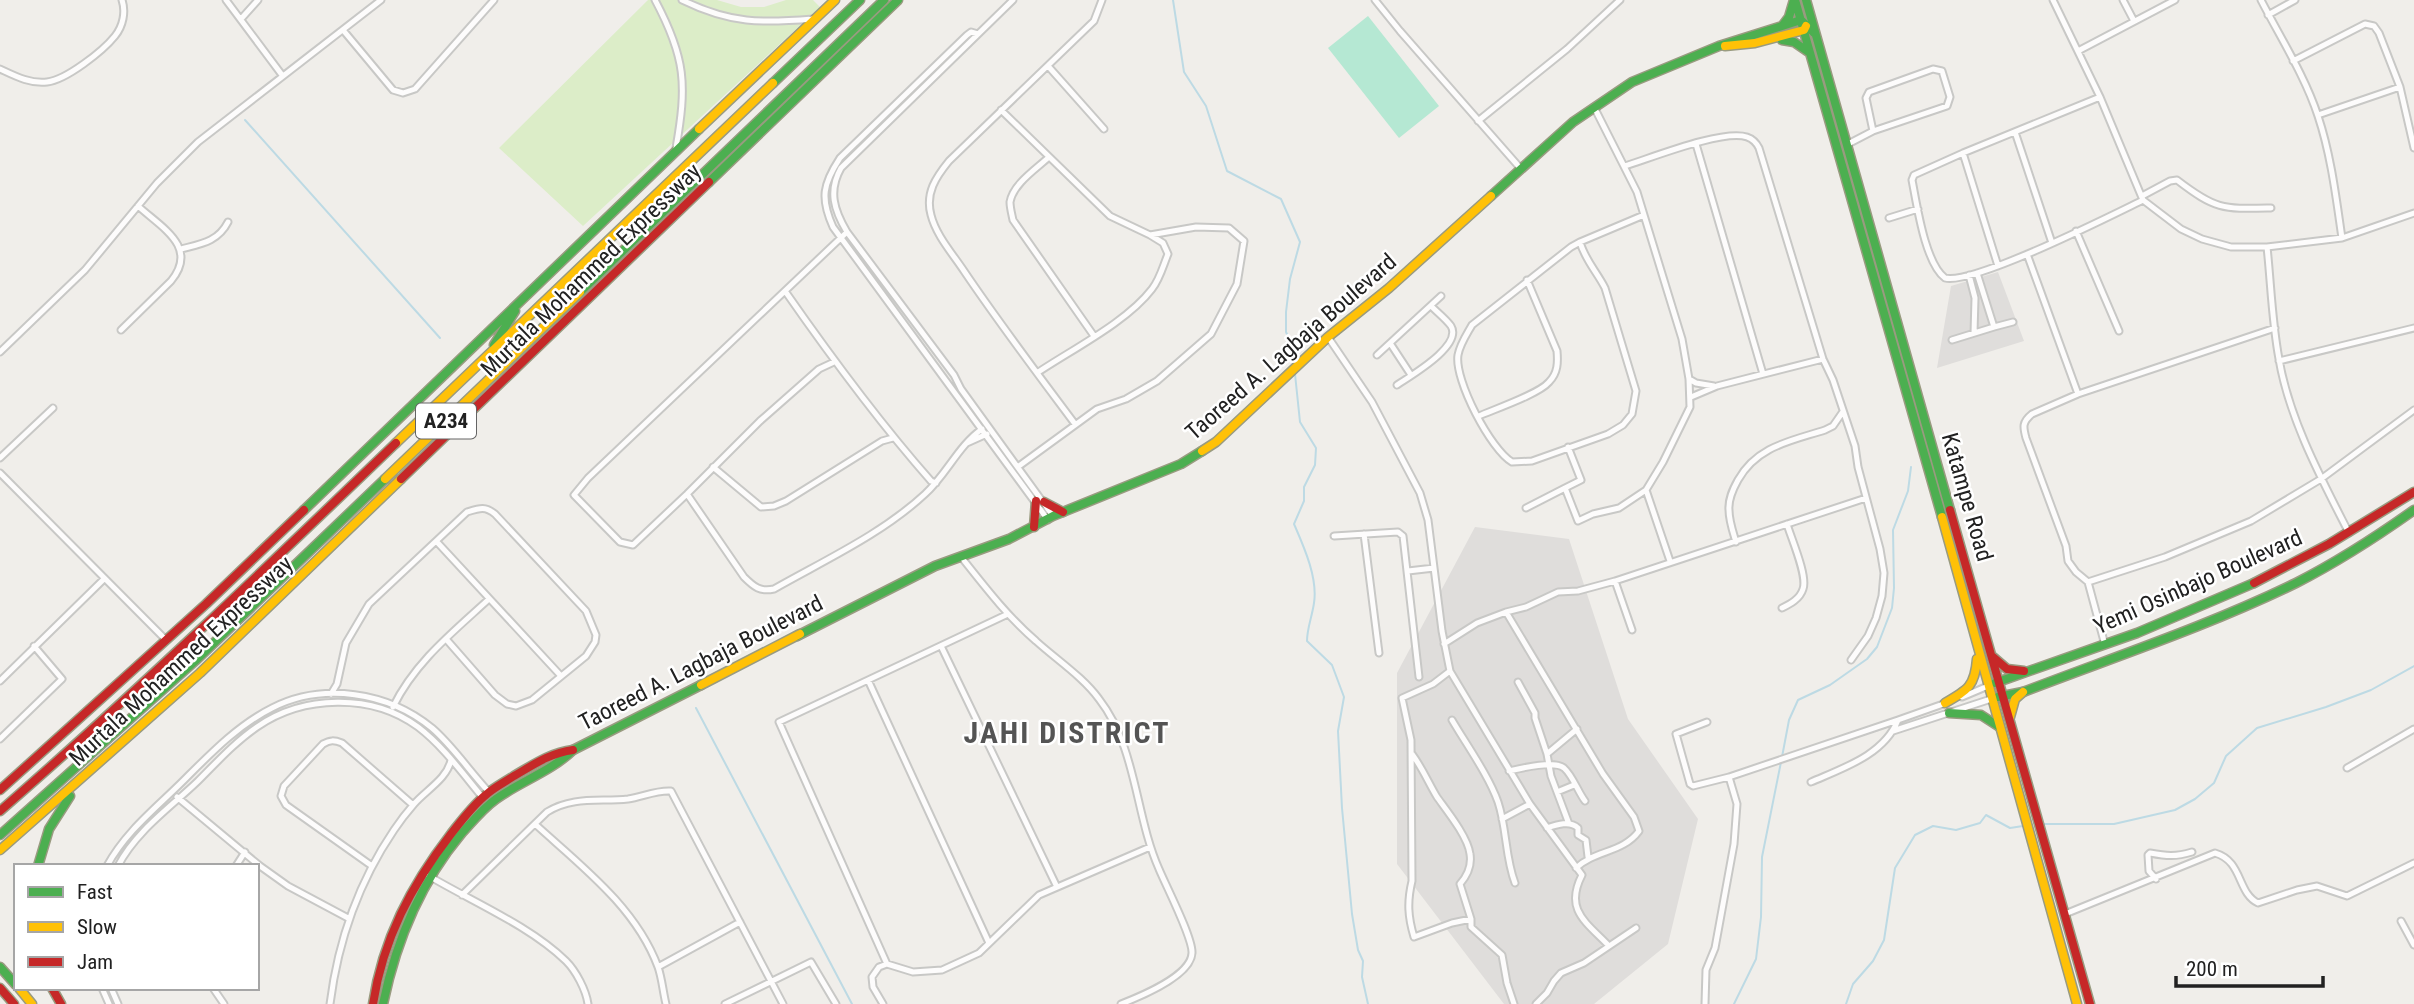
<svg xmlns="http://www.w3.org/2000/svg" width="2414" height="1004" font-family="'Roboto Condensed',sans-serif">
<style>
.residential{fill:#dfdddb}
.grass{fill:#dcedc8}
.pitch{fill:#b5e8d3}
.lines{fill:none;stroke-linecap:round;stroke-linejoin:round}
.stream{stroke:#bddae4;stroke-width:2}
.street-casing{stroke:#c8c8c6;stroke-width:9}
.fast-casing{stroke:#999b80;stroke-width:11}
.slow-casing{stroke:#999b80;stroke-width:11}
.jam-casing{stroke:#999b80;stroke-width:11}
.street{stroke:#fdfcfc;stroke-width:5}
.fast{stroke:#4caf50;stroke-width:8}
.slow{stroke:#ffc107;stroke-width:8}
.jam{stroke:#c62828;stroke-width:8}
.labels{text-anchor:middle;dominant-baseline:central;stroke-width:5;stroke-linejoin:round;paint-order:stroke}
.shield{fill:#fff;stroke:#646464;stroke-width:2}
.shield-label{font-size:21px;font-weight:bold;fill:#212121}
.street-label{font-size:23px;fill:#212121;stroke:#fff}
.district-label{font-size:30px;font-weight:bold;letter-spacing:2px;fill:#545454;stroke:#fff}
</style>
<rect width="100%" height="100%" fill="#f0eeea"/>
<!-- residential -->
<path class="residential" d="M1998,272L2024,341L1937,368L1951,286Z
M1475,527L1569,539L1628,719L1698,819L1668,944L1594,1004H1504L1397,864V673Z"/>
<!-- grass -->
<path class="grass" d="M648,0H717L741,7H764L786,0H813L820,7L583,226L499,148Z"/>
<!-- pitch -->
<path class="pitch" d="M1368,16L1439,106L1399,138L1328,48Z"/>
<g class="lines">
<!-- stream -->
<path class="stream" d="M1173,0L1184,72L1206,106L1227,171L1281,199L1300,242L1290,279L1286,312V332L1291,343L1294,365
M245,120L440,338
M1295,374L1300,422L1316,448L1315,465L1304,487V501L1294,524C1304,547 1318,578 1314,603C1312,617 1307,628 1307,641L1332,665L1344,697L1338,731L1342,808L1352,914L1358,950L1363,961L1362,977L1368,1004
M696,708L852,1004
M1782,757L1789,720L1798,700L1830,685L1867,659L1877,647L1892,608L1894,588L1893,530L1908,491L1911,467
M2043,824H2114L2175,810L2195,799L2214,783L2226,756L2257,728L2326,707L2371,690L2414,666
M1734,1004L1756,959L1761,917L1762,857L1781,762
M1846,1004L1853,984L1873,961L1884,940L1895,868L1915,835L1933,826L1956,830L1980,823L1986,815L2010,828L2023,826"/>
<!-- street casing -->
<g class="street-casing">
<path id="street" d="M226,0L282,75
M655,0C686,58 687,85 676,148
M682,0C731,24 761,23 813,19
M1013,0L841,168C828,191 834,210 847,232L954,375L961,389L1053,516
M1375,0L1400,31L1521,169
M2053,0L2100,97L2143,200L2181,229L2202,239L2231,247H2267L2342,238L2414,213
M2123,0L2134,21
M2261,0C2280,37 2305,76 2318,116C2331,155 2336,197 2342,238
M2268,15L2295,0
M241,19L258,0
M343,30L393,90L403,93L415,89L494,0
M978,34L971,32L967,35L840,158C823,184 820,198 833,227L1048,520
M2078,51L2175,0
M2293,61L2365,24L2374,26L2379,33L2400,87L2414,148
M1048,66L1104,129
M0,69C15,76 30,84 47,82C66,80 103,51 115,36C123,26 126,12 122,0
M2100,97L1963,153L1914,175L1912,180C1917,205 1925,263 1945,278C1974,285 2110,216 2143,200
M1001,110L1110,216L1150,235L1163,243L1168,254C1163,266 1160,279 1152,289C1127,322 1071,350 1037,373
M2318,115L2400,87
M1478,121L1567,49L1620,0
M2015,132L2052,243
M1696,144L1763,374
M1848,144L1873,131L1947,106L1950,97L1942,71L1933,69L1869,92L1866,98L1873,131
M1963,153L1998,266
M1049,157C1036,169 1013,184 1010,202C1010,208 1012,215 1013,220L1094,336
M1625,166C1651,158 1723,129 1747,137C1753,139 1756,142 1759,148L1823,359L1833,380L1855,446L1858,467L1880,549L1884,573L1882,596L1876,618L1868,636L1851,660
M2142,196L2170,181L2177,180C2216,210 2223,209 2271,208
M1889,218L1918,209
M2076,231L2119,331
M1580,242C1585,260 1597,272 1605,288L1636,391L1632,414L1623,425L1608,434L1532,461L1512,462C1491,450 1454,380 1458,355C1460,344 1467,334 1472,325L1571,247L1580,242L1644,215L1637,192L1594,107
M2267,247C2271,284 2272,322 2279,359C2289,419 2322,480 2349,533
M181,249C200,244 218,242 228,222
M2027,254L2078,394
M1969,275L1975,298L1974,333
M785,291C831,357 878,421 931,481L936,483
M1994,327L2013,322
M121,330L171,281C199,247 162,228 138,206
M1328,337L1372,402L1420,493L1428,520L1442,631L1450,671L1530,804L1582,875C1564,910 1586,922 1609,946
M1952,340L1994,327L1977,273
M1390,343L1411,375
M0,352L85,270L157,183L198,142L381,0
M1377,355L1441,296
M2279,361L2414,328
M834,362L819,369L760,421L687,494L633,545L620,542L574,495L588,478L847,232
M1689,379L1696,383L1714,386
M1397,385C1410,376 1463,346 1451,326C1446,319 1437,312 1431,306
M1691,397L1717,386L1823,359
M1479,416C1495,409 1539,394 1549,382C1558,373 1558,362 1557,351L1527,280
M1075,424C1037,373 999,323 964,271C952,253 936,235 931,215C925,193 936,177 949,161L1094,21L1102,0
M967,443L987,434
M0,458L53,408
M1019,466L1097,409L1126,399L1157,381L1211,334L1237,284L1244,241L1229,228L1196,227L1150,235
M713,467L761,507L774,506L786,501L882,441L893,438
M0,473L166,640
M1565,488L1581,480L1568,447
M1646,490L1670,561
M687,494L744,577C754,587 760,592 774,589C825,560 882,534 925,494C947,474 958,446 982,429
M1526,508L1565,488L1578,521L1593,514L1619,508L1646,490L1663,462L1690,407L1689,379L1682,339L1644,215
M1364,534L1379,653
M1334,536L1398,532L1403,536L1419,677
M437,542L561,676
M1736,542C1733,532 1729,521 1729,510C1728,499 1733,489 1738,480C1757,446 1791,441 1825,430L1833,426L1842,413
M962,558C985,587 1008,617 1036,641C1057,660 1083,677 1099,699C1137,748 1135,815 1159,869C1166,886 1193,938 1192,953C1191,976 1139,997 1121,1004
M1408,571L1434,568
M1615,581L1632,630
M2088,582L2165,557L2251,521L2321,479L2414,410
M1782,608C1790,604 1800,599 1803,589C1808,576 1791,538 1787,524
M1506,612L1526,607L1558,592L1578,591L1615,581L1866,498
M1008,614L779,722L887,964L913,972L942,970L979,953L1039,895L1150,847
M1444,644L1477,623L1506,612L1603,774L1634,817L1639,831C1623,853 1595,850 1576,868
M2105,645L2088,582L2076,572L2068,561L2066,546L2026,438C2023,427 2022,422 2032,414L2078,394L2275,328
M941,646L1057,887
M1450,671L1433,684L1402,698L1411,740L1412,881C1407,902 1408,917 1414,937L1452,923L1471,919V927L1502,955L1507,983L1514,1004
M868,680L989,943
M0,681L104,579
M1518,682L1535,713V718L1547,754L1551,776L1569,824
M331,694L337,684L346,643L369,604L467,512C480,508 485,506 495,514L586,611L596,635L595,642L586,656L532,700L516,706L507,704L495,695L446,639
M1962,697L1988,686
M393,707C415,662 453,632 489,599
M1452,720C1466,744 1489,776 1498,802C1507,829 1505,857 1515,883
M1707,722L1676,734L1690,784L1693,786L1729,777
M1893,731L1991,699
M0,739L62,679L34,646
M1412,754C1423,769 1428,782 1437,797C1447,811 1468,837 1470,854C1472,866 1467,876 1460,884L1471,919
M1547,754L1577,729
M2347,768L2414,729
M1509,771C1522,768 1554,760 1564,768C1573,776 1578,792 1585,801
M1811,782C1843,768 1884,755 1898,720L1946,703
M1557,792L1574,785
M177,797L260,866L288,886L348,918
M1502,819L1530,804
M535,824C580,865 636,907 658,967C662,978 663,992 666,1004
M1547,828C1556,825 1570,820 1578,828V835L1586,840L1588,857
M107,866C127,829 160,805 189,775C214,750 240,724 272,708C323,682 388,692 432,728C453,746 470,772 489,792
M118,866C136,831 171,807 198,781C217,762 235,742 257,727C303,695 372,693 418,727C443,746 463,774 483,798
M236,866L245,852
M372,866L286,805L281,796L284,786L323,744C330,740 334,740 342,743L413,805
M429,876C473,902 530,926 566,961C576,971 586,990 588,1004
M2156,879L2149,871L2148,855L2150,853C2166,856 2176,857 2192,852
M462,895L547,812C573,796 599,802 628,799C642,797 656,790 671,791L783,1004
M2065,914L2215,853C2243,861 2237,893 2258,903L2297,890L2317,886L2347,896L2414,863
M2401,921L2414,945
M658,967L740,922
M102,988L109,1004
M111,988L118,1004
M213,988L224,1004
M330,1004C338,941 358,883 394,830C400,821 407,812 414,804C426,790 447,779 451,760
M725,1004L811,962L836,1004
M883,1004L873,987L872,977L879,967L887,964
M1536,1004L1547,993L1554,981L1561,973L1584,963L1636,928
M1705,1004L1706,970L1715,948L1734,844L1737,804L1729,777L1898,720"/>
</g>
<!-- fast casing -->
<g class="fast-casing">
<path id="fast" d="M1795,0L1942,517
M1806,0L1950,510
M1783,25L1789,17L1794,0
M1782,40L1794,42L1810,53
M773,83L860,0
M709,182L898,0
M1491,196L1573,122L1632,82L1719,46L1801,20L1814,33
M580,292L884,0
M494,345L515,311
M304,510L699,129
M797,636L935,566L1009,539L1053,516L1181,464L1202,451
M1995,683L2137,633L2254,583
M1998,697L2023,692C2114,657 2208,626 2296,583C2337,562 2376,537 2414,510
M1949,713L1981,715L1998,726
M0,835L195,661L385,479
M38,866L49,829L70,796
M0,967L16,985
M383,1004C396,941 420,883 461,834C472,822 482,809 496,799C521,781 550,772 573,750L701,685"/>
</g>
<!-- slow casing -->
<g class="slow-casing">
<path id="slow" d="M1725,46L1755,43L1804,30L1806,26
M699,129L835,0
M396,443L773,83
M1202,451L1216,442L1328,337L1389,288L1491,196
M385,479L580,292
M1942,517L2077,1004
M701,685L800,634
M1945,703C1968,690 1975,686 1977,659
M2010,717L2015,699L2023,692
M0,850L200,673L401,479
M19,988L32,1004"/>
</g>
<!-- jam casing -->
<g class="jam-casing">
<path id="jam" d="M401,479L709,182
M1044,502L1063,512
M1950,510L2090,1004
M1034,527L1036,501
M2254,583L2329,544L2414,492
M1993,657L2007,669L2024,671
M0,790L206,604L304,510
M0,811C136,693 266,568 396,443
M0,988L14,1004
M52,988L61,1004
M373,1004C383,939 411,886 451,834C462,820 473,805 487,794C495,787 505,782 514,776C533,765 550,753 573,750"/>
</g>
<!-- street -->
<use href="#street" class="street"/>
<!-- fast -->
<use href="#fast" class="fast"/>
<!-- slow -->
<use href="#slow" class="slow"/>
<!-- jam -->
<use href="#jam" class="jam"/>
</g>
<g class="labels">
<!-- shield labels -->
<rect class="shield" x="416" y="403.5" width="60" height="35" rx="5"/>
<g class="shield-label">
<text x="446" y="421">A234</text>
</g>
<!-- street labels -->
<g class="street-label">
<text transform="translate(591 270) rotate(-44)">Murtala Mohammed Expressway</text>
<text transform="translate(1291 347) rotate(-41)">Taoreed A. Lagbaja Boulevard</text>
<text transform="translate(1967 497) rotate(74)">Katampe Road</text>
<text transform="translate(2198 582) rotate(-24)">Yemi Osinbajo Boulevard</text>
<text transform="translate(181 661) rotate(-43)">Murtala Mohammed Expressway</text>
<text transform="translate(701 663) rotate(-27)">Taoreed A. Lagbaja Boulevard</text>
</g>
<!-- district labels -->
<g class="district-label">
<text x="1067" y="732">JAHI DISTRICT</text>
</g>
</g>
<!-- legend -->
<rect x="14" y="864" width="245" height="126" fill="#ffffff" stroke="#a6a6a6" stroke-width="2"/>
<rect x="28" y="887" width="35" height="10" fill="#4caf50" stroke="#a6a6a6" stroke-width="2"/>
<text x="77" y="899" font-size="21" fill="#212121">Fast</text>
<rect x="28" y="922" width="35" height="10" fill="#ffc107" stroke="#a6a6a6" stroke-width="2"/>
<text x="77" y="934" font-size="21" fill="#212121">Slow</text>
<rect x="28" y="957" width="35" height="10" fill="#c62828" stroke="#a6a6a6" stroke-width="2"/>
<text x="77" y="969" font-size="21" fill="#212121">Jam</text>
<!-- scale -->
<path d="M2176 976v10h147v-10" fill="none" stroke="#212121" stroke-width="3.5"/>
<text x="2186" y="976" font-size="21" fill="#212121" stroke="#ffffff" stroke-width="5" paint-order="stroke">200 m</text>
</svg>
